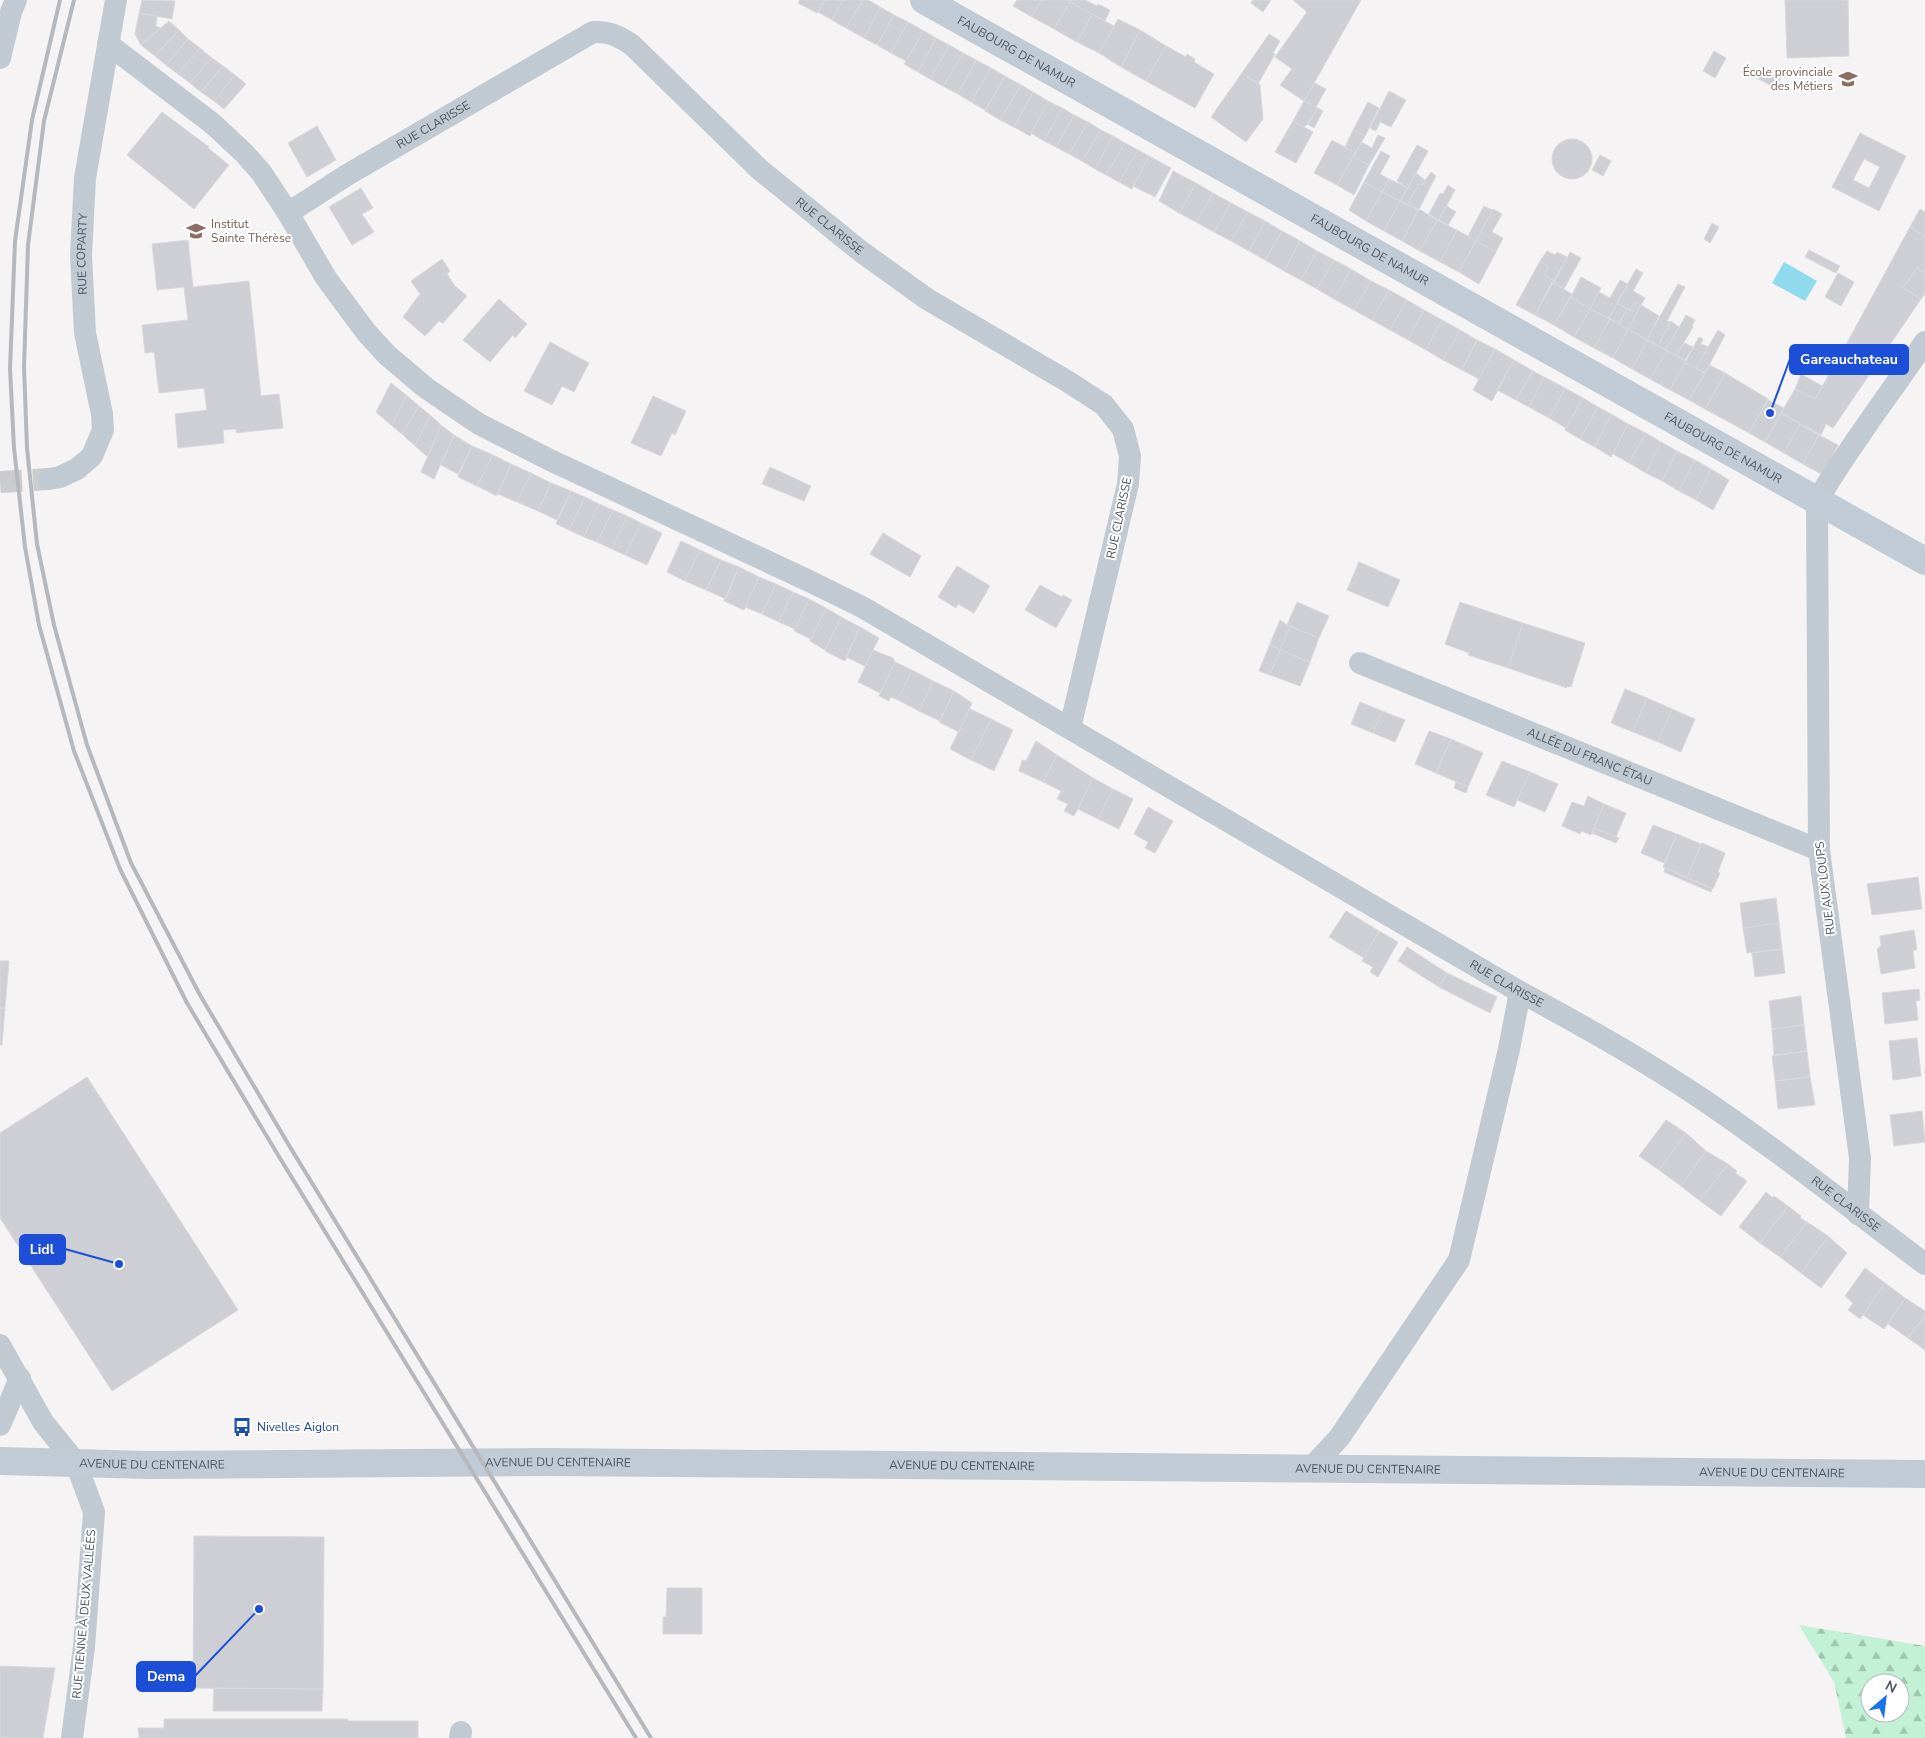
<svg xmlns="http://www.w3.org/2000/svg" width="1925" height="1738" font-family="'Nunito Sans',sans-serif">
<style>
.forest{fill:url(#forest-firs);fill-rule:evenodd}
.water{fill:#90daee}
.building{fill:#cdcfd5;stroke:#d7d9de;fill-rule:evenodd}
.lines{fill:none;stroke-linecap:round;stroke-linejoin:round}
.street-tunnel{stroke:#caccce;stroke-width:22;stroke-dasharray:22 11;stroke-linecap:butt}
.street{stroke:#c1cad2;stroke-width:22}
.secondary{stroke:#c1cbd6;stroke-width:28}
.rail{stroke:#b5b8bd;stroke-width:4}
.labels{text-anchor:middle;dominant-baseline:central;stroke-width:4;stroke-linejoin:round;paint-order:stroke}
.street-label{font-size:12px;fill:#4a5661;stroke:#fff}
.education-label{font-size:12px;fill:#785e54;stroke:#fff;text-anchor:end}
.transit-label{font-size:12px;fill:#164399;stroke:#fff;text-anchor:start}
.leader{fill:none;stroke:#1d4ed8;stroke-width:2}
.callout-dot{fill:#1d4ed8;stroke:#fff;stroke-width:2}
.callout{fill:#1d4ed8;stroke:#1d4ed8;stroke-width:2}
.callout-label{font-size:14px;text-anchor:middle;font-weight:bold;fill:#fff}
</style>
<defs>
<pattern id="forest-firs" width="22" height="20" patternUnits="userSpaceOnUse" patternTransform="scale(1.25)"><rect width="22" height="20" fill="#c3f1d5"/><path d="M5 1l3.5 6h-7zM16 11l3.5 6h-7z" fill="#a0c6b0"/></pattern>
</defs>
<rect width="100%" height="100%" fill="#f5f3f3"/>
<!-- forest -->
<path class="forest" d="M1799,1625L1925,1646V1738H1846L1834,1682ZM1870,1683H1900V1713H1870Z"/>
<!-- water -->
<path class="water" d="M1784,262L1817,281L1805,301L1772,283Z"/>
<!-- building -->
<path class="building" d="M142,0L175,1L172,19L139,13Z
M800,0H825L817,13L798,3Z
M825,0H843L832,20L818,12Z
M843,0H863L846,28L832,20Z
M863,0H868L880,7L864,38L846,28Z
M1017,0H1041L1032,17L1013,6Z
M1041,0H1071L1054,29L1032,17Z
M1071,0H1085L1097,6L1098,4L1110,10L1105,21L1070,2Z
M1253,0H1271L1263,12L1251,3Z
M1293,0H1361L1304,101L1280,85L1292,69L1275,57L1307,12Z
M1785,0H1848L1849,56L1787,58Z
M1070,2L1092,14L1077,42L1054,29Z
M880,7L894,15L877,45L864,38Z
M139,13L157,16L156,26L161,28L141,45L135,34Z
M1092,14L1114,26L1099,53L1077,42Z
M894,15L908,22L891,53L877,45Z
M1118,19L1140,30L1121,67L1099,53Z
M169,21L179,30L155,56L141,45Z
M908,22L924,31L906,61L891,53Z
M179,30L188,39L166,65L155,56Z
M1140,30L1166,46L1146,81L1121,67Z
M924,31L936,38L918,72L904,64Z
M1269,34L1280,41L1273,53L1275,54L1258,84L1242,73Z
M936,38L949,45L930,79L918,72Z
M188,39L200,48L178,74L166,65Z
M949,45L963,53L943,86L930,79Z
M1166,46L1186,57L1187,54L1195,59L1194,62L1214,74L1195,108L1146,81Z
M200,48L212,58L190,83L178,74Z
M1714,51L1726,58L1715,78L1703,71Z
M963,53L976,60L958,94L943,86Z
M212,58L223,66L201,92L190,83Z
M976,60L991,68L971,102L958,94Z
M223,66L235,75L214,101L201,92Z
M991,68L1005,76L985,110L971,102Z
M1762,68L1781,78L1775,88L1757,78Z
M1242,73L1260,85L1263,119L1246,142L1211,117Z
M235,75L246,84L224,109L214,101Z
M1005,76L1021,85L1000,120L985,111Z
M1315,83L1326,89L1316,107L1304,101Z
M1021,85L1033,92L1014,127L1000,120Z
M1389,91L1406,100L1391,127L1380,122L1376,131L1370,128Z
M1033,92L1048,101L1030,136L1014,127Z
M1048,101L1062,108L1044,141L1031,133Z
M1304,101L1318,108L1309,123L1304,127L1293,121Z
M1368,102L1379,108L1365,136L1353,130Z
M1062,108L1074,115L1056,147L1044,141Z
M1318,108L1323,111L1314,128L1307,124Z
M162,112L209,147L208,148L229,165L194,209L127,155Z
M1074,115L1088,122L1069,154L1056,147Z
M1293,121L1313,132L1296,163L1275,152Z
M1088,122L1101,130L1082,161L1069,154Z
M317,126L336,160L307,177L288,143Z
M1101,130L1113,136L1095,169L1082,161Z
M1353,130L1365,136L1355,153L1345,147Z
M1860,133L1906,156L1879,211L1832,187ZM1864,159L1880,167L1869,188L1853,180Z
M1378,135L1385,138L1369,165L1354,157L1361,142L1372,148Z
M1113,136L1125,143L1106,175L1095,169Z
M1552 159a20 20 0 1 1 40 0a20 20 0 1 1-40 0Z
M1332,140L1355,153L1337,185L1314,173Z
M1125,143L1138,150L1119,182L1106,175Z
M1417,145L1428,151L1408,188L1397,181Z
M1138,150L1149,156L1132,189L1119,182Z
M1381,151L1390,156L1380,174L1389,179L1382,192L1364,182Z
M1355,153L1354,157L1369,165L1354,195L1337,185Z
M1600,155L1611,161L1603,176L1592,170Z
M1149,156L1171,168L1155,197L1133,186Z
M1173,171L1196,183L1179,213L1159,201Z
M1431,172L1436,176L1419,209L1407,205L1419,184L1422,185Z
M1416,173L1425,180L1422,185L1419,184L1407,205L1400,201Z
M1389,179L1408,188L1400,201L1382,192Z
M1364,182L1382,192L1366,221L1349,210Z
M1196,183L1213,193L1196,222L1179,213Z
M1448,185L1455,190L1439,220L1429,214L1440,193L1443,194Z
M361,188L373,208L362,214L374,232L352,245L329,207Z
M1382,192L1400,201L1384,231L1366,221Z
M1213,193L1231,203L1214,232L1196,222Z
M1400,201L1418,210L1402,241L1384,231Z
M1231,203L1248,212L1231,241L1214,232Z
M1447,206L1456,212L1448,225L1439,220Z
M1484,206L1492,210L1493,209L1476,241L1468,236Z
M1419,209L1437,220L1420,251L1402,241Z
M1493,209L1502,214L1492,232L1503,238L1496,252L1476,241Z
M1920,209L1925,212V236L1910,227Z
M1248,212L1265,221L1249,251L1231,241Z
M1437,220L1457,230L1440,262L1420,251Z
M1265,221L1282,231L1265,260L1249,251Z
M1712,223L1719,227L1710,243L1704,239Z
M1910,227L1925,236V273L1917,268L1903,288L1921,299L1878,362L1848,341Z
M1457,230L1476,241L1459,272L1440,262Z
M1282,231L1300,241L1284,271L1265,260Z
M188,240L193,287L249,281L261,396L279,394L283,428L236,433V429L223,430L224,443L178,448L175,414L207,410L204,388L159,393L154,352L145,353L142,325L188,320L184,287L157,290L152,244Z
M1300,241L1317,251L1301,280L1284,271Z
M1476,241L1496,252L1479,284L1459,272Z
M1809,250L1840,266L1836,273L1805,257Z
M1317,251L1334,260L1317,289L1301,280Z
M1547,251L1555,255L1557,252L1567,257L1554,281L1544,275L1548,266L1540,261Z
M1570,252L1581,258L1564,289L1554,283Z
M442,259L450,271L447,274L455,286L467,296L443,323L439,321L425,336L403,317L420,294L411,281Z
M1334,260L1351,269L1334,299L1317,289Z
M1540,261L1548,266L1544,275L1554,281L1535,315L1516,305Z
M1917,268L1925,273V293L1921,299L1903,288Z
M1351,269L1371,281L1354,310L1334,299Z
M1636,269L1643,273L1633,291L1645,298L1641,305L1635,302L1630,310L1617,303Z
M1838,273L1854,282L1841,306L1825,297Z
M1581,277L1601,288L1590,309L1571,297Z
M1620,280L1628,284L1609,318L1590,309L1599,292L1610,298Z
M1371,281L1389,290L1372,320L1354,310Z
M1552,282L1572,294L1554,325L1535,315Z
M1678,284L1685,287L1667,321L1670,322L1658,346L1647,340Z
M1389,290L1407,300L1390,330L1372,320Z
M1571,297L1590,309L1574,337L1554,325Z
M499,299L527,324L515,338L513,335L490,362L463,340Z
M1407,300L1424,310L1408,340L1390,330Z
M1635,302L1641,305L1637,313L1630,310Z
M1617,303L1627,308L1619,324L1609,318Z
M1641,305L1659,316L1647,340L1628,329Z
M1627,308L1637,313L1628,329L1619,324Z
M1590,309L1610,319L1594,348L1574,337Z
M1424,310L1442,320L1426,350L1408,340Z
M1686,315L1695,320L1692,326L1693,327L1676,356L1666,350Z
M1610,319L1628,329L1613,358L1594,348Z
M1442,320L1460,330L1443,360L1426,350Z
M1671,321L1679,327L1666,350L1658,346Z
M1628,329L1648,340L1632,369L1613,358Z
M1460,330L1477,340L1462,370L1443,360Z
M1718,330L1725,335L1705,373L1696,368Z
M1699,337L1703,339L1701,344L1708,347L1696,368L1685,363Z
M1477,340L1495,349L1479,379L1462,370Z
M1648,340L1667,351L1650,379L1632,369Z
M1848,341L1878,362L1833,428L1826,424L1821,435L1781,413L1795,389L1815,399Z
M550,342L589,363L574,392L562,386L552,405L524,391Z
M1684,343L1693,347L1685,360L1676,356Z
M1495,349L1514,360L1492,401L1473,390Z
M1667,351L1686,361L1670,390L1650,379Z
M1514,360L1533,371L1516,400L1497,390Z
M1685,363L1705,373L1689,400L1670,390Z
M1709,365L1725,373L1705,409L1689,400Z
M1533,371L1544,377L1529,407L1516,400Z
M1725,373L1768,399L1749,433L1705,409Z
M1801,374L1822,386L1815,399L1795,389Z
M1544,377L1565,388L1549,418L1529,407Z
M391,383L406,395L392,426L376,412Z
M1565,388L1583,398L1566,428L1549,418Z
M406,395L419,406L402,434L392,426Z
M653,396L686,411L675,435L672,433L661,456L631,443Z
M1583,398L1598,407L1580,439L1565,430Z
M1768,400L1784,408L1765,442L1749,433Z
M419,406L430,415L415,446L402,434Z
M1598,407L1611,414L1595,447L1580,439Z
M1781,413L1800,424L1784,453L1765,442Z
M1611,414L1628,424L1611,457L1595,447Z
M430,415L441,425L428,457L415,446Z
M1628,424L1646,433L1629,463L1613,454Z
M1800,424L1819,435L1803,464L1784,453Z
M441,425L454,435L434,479L421,472Z
M1646,433L1661,442L1646,473L1629,463Z
M454,435L472,446L458,474L441,465Z
M1819,435L1838,445L1823,475L1803,464Z
M1661,442L1677,451L1662,481L1646,473Z
M472,446L493,455L477,486L458,477Z
M1677,451L1695,460L1679,491L1662,481Z
M493,455L511,464L497,496L477,486Z
M1695,460L1711,469L1696,500L1679,491Z
M511,464L531,473L517,502L498,494Z
M770,467L811,486L804,501L762,484Z
M1711,469L1729,480L1713,510L1696,500Z
M531,473L551,483L538,511L517,502Z
M551,483L571,491L557,520L538,511Z
M571,491L585,497L569,530L556,524Z
M585,497L599,504L584,537L569,530Z
M599,504L613,510L597,542L584,537Z
M613,510L627,516L612,549L597,542Z
M627,516L641,523L625,555L612,549Z
M641,523L662,533L647,565L625,555Z
M883,533L921,556L910,577L870,554Z
M681,541L700,550L685,581L667,572Z
M700,550L721,560L706,590L685,581Z
M721,560L739,567L726,599L706,590Z
M1359,562L1400,580L1388,607L1347,590Z
M957,566L990,586L974,613L958,604L956,608L938,597Z
M739,567L759,577L744,610L724,601Z
M759,577L776,584L762,614L745,607Z
M776,584L793,592L779,622L762,614Z
M1040,585L1062,597L1063,595L1072,600L1056,628L1025,610Z
M793,592L809,599L795,629L779,622Z
M809,599L826,608L811,639L794,631Z
M1297,602L1329,616L1319,638L1287,625Z
M1460,602L1523,623L1508,668L1468,655L1469,653L1445,644Z
M826,608L841,617L825,650L810,641Z
M841,617L860,627L845,661L825,651Z
M1280,620L1290,627L1280,650L1270,644Z
M1523,623L1585,643L1571,687L1567,686V688L1508,668Z
M860,627L879,638L865,666L846,657Z
M1290,627L1319,638L1310,662L1280,650Z
M1270,644L1280,650L1270,675L1259,671Z
M873,650L893,658L895,662L880,693L858,682Z
M1280,650L1310,662L1300,686L1270,675Z
M895,662L912,670L898,700L891,697L889,701L879,696Z
M912,670L933,681L919,711L898,700Z
M933,681L954,691L940,721L919,711Z
M1625,689L1647,698L1633,732L1611,723Z
M954,691L972,703L959,732L939,722Z
M1647,698L1672,709L1658,742L1633,732Z
M1360,702L1382,711L1373,733L1351,724Z
M970,709L991,719L971,760L950,749Z
M1672,709L1695,719L1681,752L1658,742Z
M1382,711L1405,720L1395,742L1373,733Z
M991,719L1013,730L994,771L971,760Z
M1429,731L1451,739L1436,773L1415,764Z
M1451,739L1483,753L1468,787L1436,773Z
M1036,741L1057,755L1043,782L1019,771L1022,760L1026,761Z
M1057,755L1093,778L1074,816L1064,811L1068,804L1057,799L1061,791L1043,782Z
M1502,761L1530,772L1514,807L1486,795Z
M1530,772L1558,784L1545,812L1517,800Z
M1093,778L1113,789L1098,819L1078,809Z
M1456,782L1468,787L1466,793L1454,788Z
M1113,789L1133,799L1119,829L1098,819Z
M1588,796L1604,804L1591,835L1581,831L1580,834L1562,826L1572,802L1584,806Z
M1604,804L1626,813L1616,837L1594,828Z
M1148,807L1173,821L1155,853L1145,848L1148,842L1134,834Z
M1653,825L1677,834L1664,863L1641,853Z
M1594,828L1619,838L1616,843L1592,833Z
M1677,834L1701,844L1687,878L1663,867Z
M1702,843L1725,853L1718,872L1720,873L1713,889L1687,878Z
M1665,868L1712,888L1711,892L1664,872Z
M1918,877L1922,909L1872,915L1867,884Z
M1776,898L1779,923L1743,928L1740,903Z
M1346,911L1379,931L1364,958L1329,937Z
M1779,923L1782,949L1747,953L1743,928Z
M1914,930L1917,949L1913,951L1915,968L1881,974L1877,949L1881,946L1880,936Z
M1379,931L1398,942L1378,977L1370,972L1373,967L1362,961Z
M1407,947L1447,973L1439,987L1398,961Z
M1782,949L1785,973L1755,977L1752,953Z
M0,961H9L5,1008H0Z
M1447,973L1497,997L1490,1013L1439,987Z
M1919,989L1920,1000L1916,1001L1918,1020L1885,1024L1882,993Z
M1801,996L1804,1025L1772,1029L1769,1001Z
M0,1008H5L2,1045H0Z
M1804,1025L1807,1051L1774,1055L1772,1029Z
M1917,1038L1921,1076L1893,1080L1889,1041Z
M1807,1051L1810,1077L1775,1081L1772,1056Z
M87,1077L238,1310L112,1391L0,1218V1133Z
M1810,1077L1815,1105L1778,1109L1775,1081Z
M1922,1111L1925,1142L1894,1146L1890,1115Z
M1666,1120L1686,1133L1659,1170L1639,1156Z
M1686,1133L1706,1151L1681,1186L1659,1170Z
M1706,1151L1728,1164L1700,1201L1681,1186Z
M1728,1164L1737,1171L1735,1173L1747,1181L1721,1216L1700,1201Z
M1766,1192L1773,1198L1774,1196L1788,1206L1760,1243L1739,1227Z
M1788,1206L1801,1216L1800,1218L1807,1222L1780,1257L1760,1243Z
M1807,1222L1828,1236L1801,1273L1780,1257Z
M1828,1236L1847,1253L1821,1288L1801,1273Z
M1865,1268L1885,1283L1860,1319L1848,1310L1853,1303L1845,1296Z
M1885,1283L1905,1298L1884,1329L1863,1315Z
M1905,1298L1925,1311V1315L1908,1338L1888,1324Z
M1925,1315V1350L1908,1338Z
M194,1536L324,1537L323,1689L193,1688Z
M667,1588H702V1634H663V1617H666Z
M0,1666L55,1668L43,1738H0Z
M214,1688L323,1689L322,1711H213Z
M164,1719H348V1721H418V1738H139L138,1728H164Z"/>
<g class="lines">
<!-- street-tunnel -->
<path class="street-tunnel" d="M0,482L49,479"/>
<!-- street -->
<g class="street">
<path id="s1" d="M108,44L213,124L244,153L261,172L288,213L326,278L366,332L387,355L426,388L479,424L550,460L807,580L862,607L1520,992C1580,1024 1639,1057 1696,1095C1775,1148 1849,1207 1925,1264"/>
<path d="M0,58L11,12L16,0"/>
<path id="s2" d="M288,213L347,175L593,32C609,31 619,36 632,45L759,169L859,250L927,299L1067,381L1104,405L1123,429L1130,456L1128,484L1070,728"/>
<path id="s3" d="M49,479L60,477L77,469L92,456L103,430L102,414L85,333L81,255L85,178L116,0"/>
<path id="s4" d="M1360,663L1819,850"/>
<path d="M1858,1214L1860,1158L1819,850L1817,501C1849,446 1889,395 1925,342"/>
<path d="M0,1345L43,1422L76,1463L94,1512L84,1647L72,1738"/>
<path d="M0,1425L20,1378"/>
<path d="M1311,1468L1339,1438L1459,1260L1509,1049L1520,992"/>
<path d="M460,1738L461,1732"/>
</g>
<!-- secondary -->
<g class="secondary">
<path id="s5" d="M924,0L1925,561"/>
<path id="s6" d="M0,1461L149,1465L549,1462L1925,1474"/>
</g>
<!-- rail -->
<path class="rail" d="M60,0L32,120L15,241L10,369L14,448L25,547L39,625L74,751L120,869L187,1003L278,1155L636,1738
M74,0L44,121L28,245L24,367L27,448L37,544L54,625L87,745L131,863L200,995L290,1147L651,1738"/>
</g>
<!-- icons -->
<defs>
<g id="school-bare" transform="scale(1.5)"><path d="M0-5L7-2L0 1L-7-2ZM-4 1L0 2.5L4 1V4Q0 6-4 4Z" fill="#8d6e63" stroke="#fff" stroke-width="2.5" paint-order="stroke"/></g>
<g id="bus-bare" transform="scale(1.5)"><path d="M-5-6H5V4H4V6H2V4H-2V6H-4V4H-5ZM-3.5-4V0h7V-4ZM-3.5 1.2v1.5H-2V1.2ZM2 1.2v1.5H3.5V1.2Z" fill="#1a4fb4" stroke="#fff" stroke-width="2.5" paint-order="stroke"/></g>
</defs>
<g fill-rule="evenodd">
<use href="#school-bare" x="1848" y="79"/>
<use href="#school-bare" x="196" y="231"/>
<use href="#bus-bare" x="242" y="1427"/>
</g>
<g class="labels">
<!-- street labels -->
<g class="street-label">
<text stroke="none"><textPath href="#s5" startOffset="106">FAUBOURG DE NAMUR</textPath></text>
<text stroke="none"><textPath href="#s2" startOffset="170">RUE CLARISSE</textPath></text>
<text stroke="none"><textPath href="#s2" startOffset="665">RUE CLARISSE</textPath></text>
<text stroke="none"><textPath href="#s5" startOffset="511">FAUBOURG DE NAMUR</textPath></text>
<text stroke="none"><textPath href="#s3" startOffset="256">RUE COPARTY</textPath></text>
<text stroke="none"><textPath href="#s5" startOffset="916">FAUBOURG DE NAMUR</textPath></text>
<text transform="translate(1119 518) rotate(-78)">RUE CLARISSE</text>
<text stroke="none"><textPath href="#s4" startOffset="248">ALLÉE DU FRANC ÉTAU</textPath></text>
<text transform="translate(1825 888) rotate(-97)">RUE AUX LOUPS</text>
<text stroke="none"><textPath href="#s1" startOffset="1709">RUE CLARISSE</textPath></text>
<text stroke="none"><textPath href="#s1" startOffset="2114">RUE CLARISSE</textPath></text>
<text stroke="none"><textPath href="#s6" startOffset="558">AVENUE DU CENTENAIRE</textPath></text>
<text stroke="none"><textPath href="#s6" startOffset="152">AVENUE DU CENTENAIRE</textPath></text>
<text stroke="none"><textPath href="#s6" startOffset="962">AVENUE DU CENTENAIRE</textPath></text>
<text stroke="none"><textPath href="#s6" startOffset="1368">AVENUE DU CENTENAIRE</textPath></text>
<text stroke="none"><textPath href="#s6" startOffset="1772">AVENUE DU CENTENAIRE</textPath></text>
<text transform="translate(84 1614) rotate(-85)">RUE TIENNE À DEUX VALLÉES</text>
</g>
<!-- education labels -->
<g class="education-label">
<text x="1833" y="72">École provinciale<tspan x="1833" dy="14">des Métiers</tspan></text>
<text x="211" y="224" text-anchor="start">Institut<tspan x="211" dy="14">Sainte Thérèse</tspan></text>
</g>
<!-- transit labels -->
<g class="transit-label">
<text x="257" y="1427">Nivelles Aiglon</text>
</g>
</g>
<!-- callouts -->
<path class="leader" d="M1770 413L1790 359M119 1264L65 1249M259 1609L195 1676"/>
<g class="callout-dot">
<circle cx="1770" cy="413" r="5"/>
<circle cx="119" cy="1264" r="5"/>
<circle cx="259" cy="1609" r="5"/>
</g>
<g class="callout">
<rect x="1790" y="345" width="118" height="29" rx="5"/>
<rect x="20" y="1235" width="45" height="29" rx="5"/>
<rect x="137" y="1662" width="58" height="29" rx="5"/>
</g>
<g class="callout-label">
<text x="1849" y="364">Gareauchateau</text>
<text x="42" y="1254">Lidl</text>
<text x="166" y="1681">Dema</text>
</g>
<!-- north arrow -->
<g transform="translate(1885 1698) rotate(28)"><circle r="24" fill="#ffffff" stroke="#b7bbc0"/>
<path d="M0-4L9 19L0 12L-9 19Z" fill="#1a73e8"/>
<text y="-8" font-size="14" font-weight="bold" text-anchor="middle" fill="#4a5661">N</text>
</g>
</svg>
